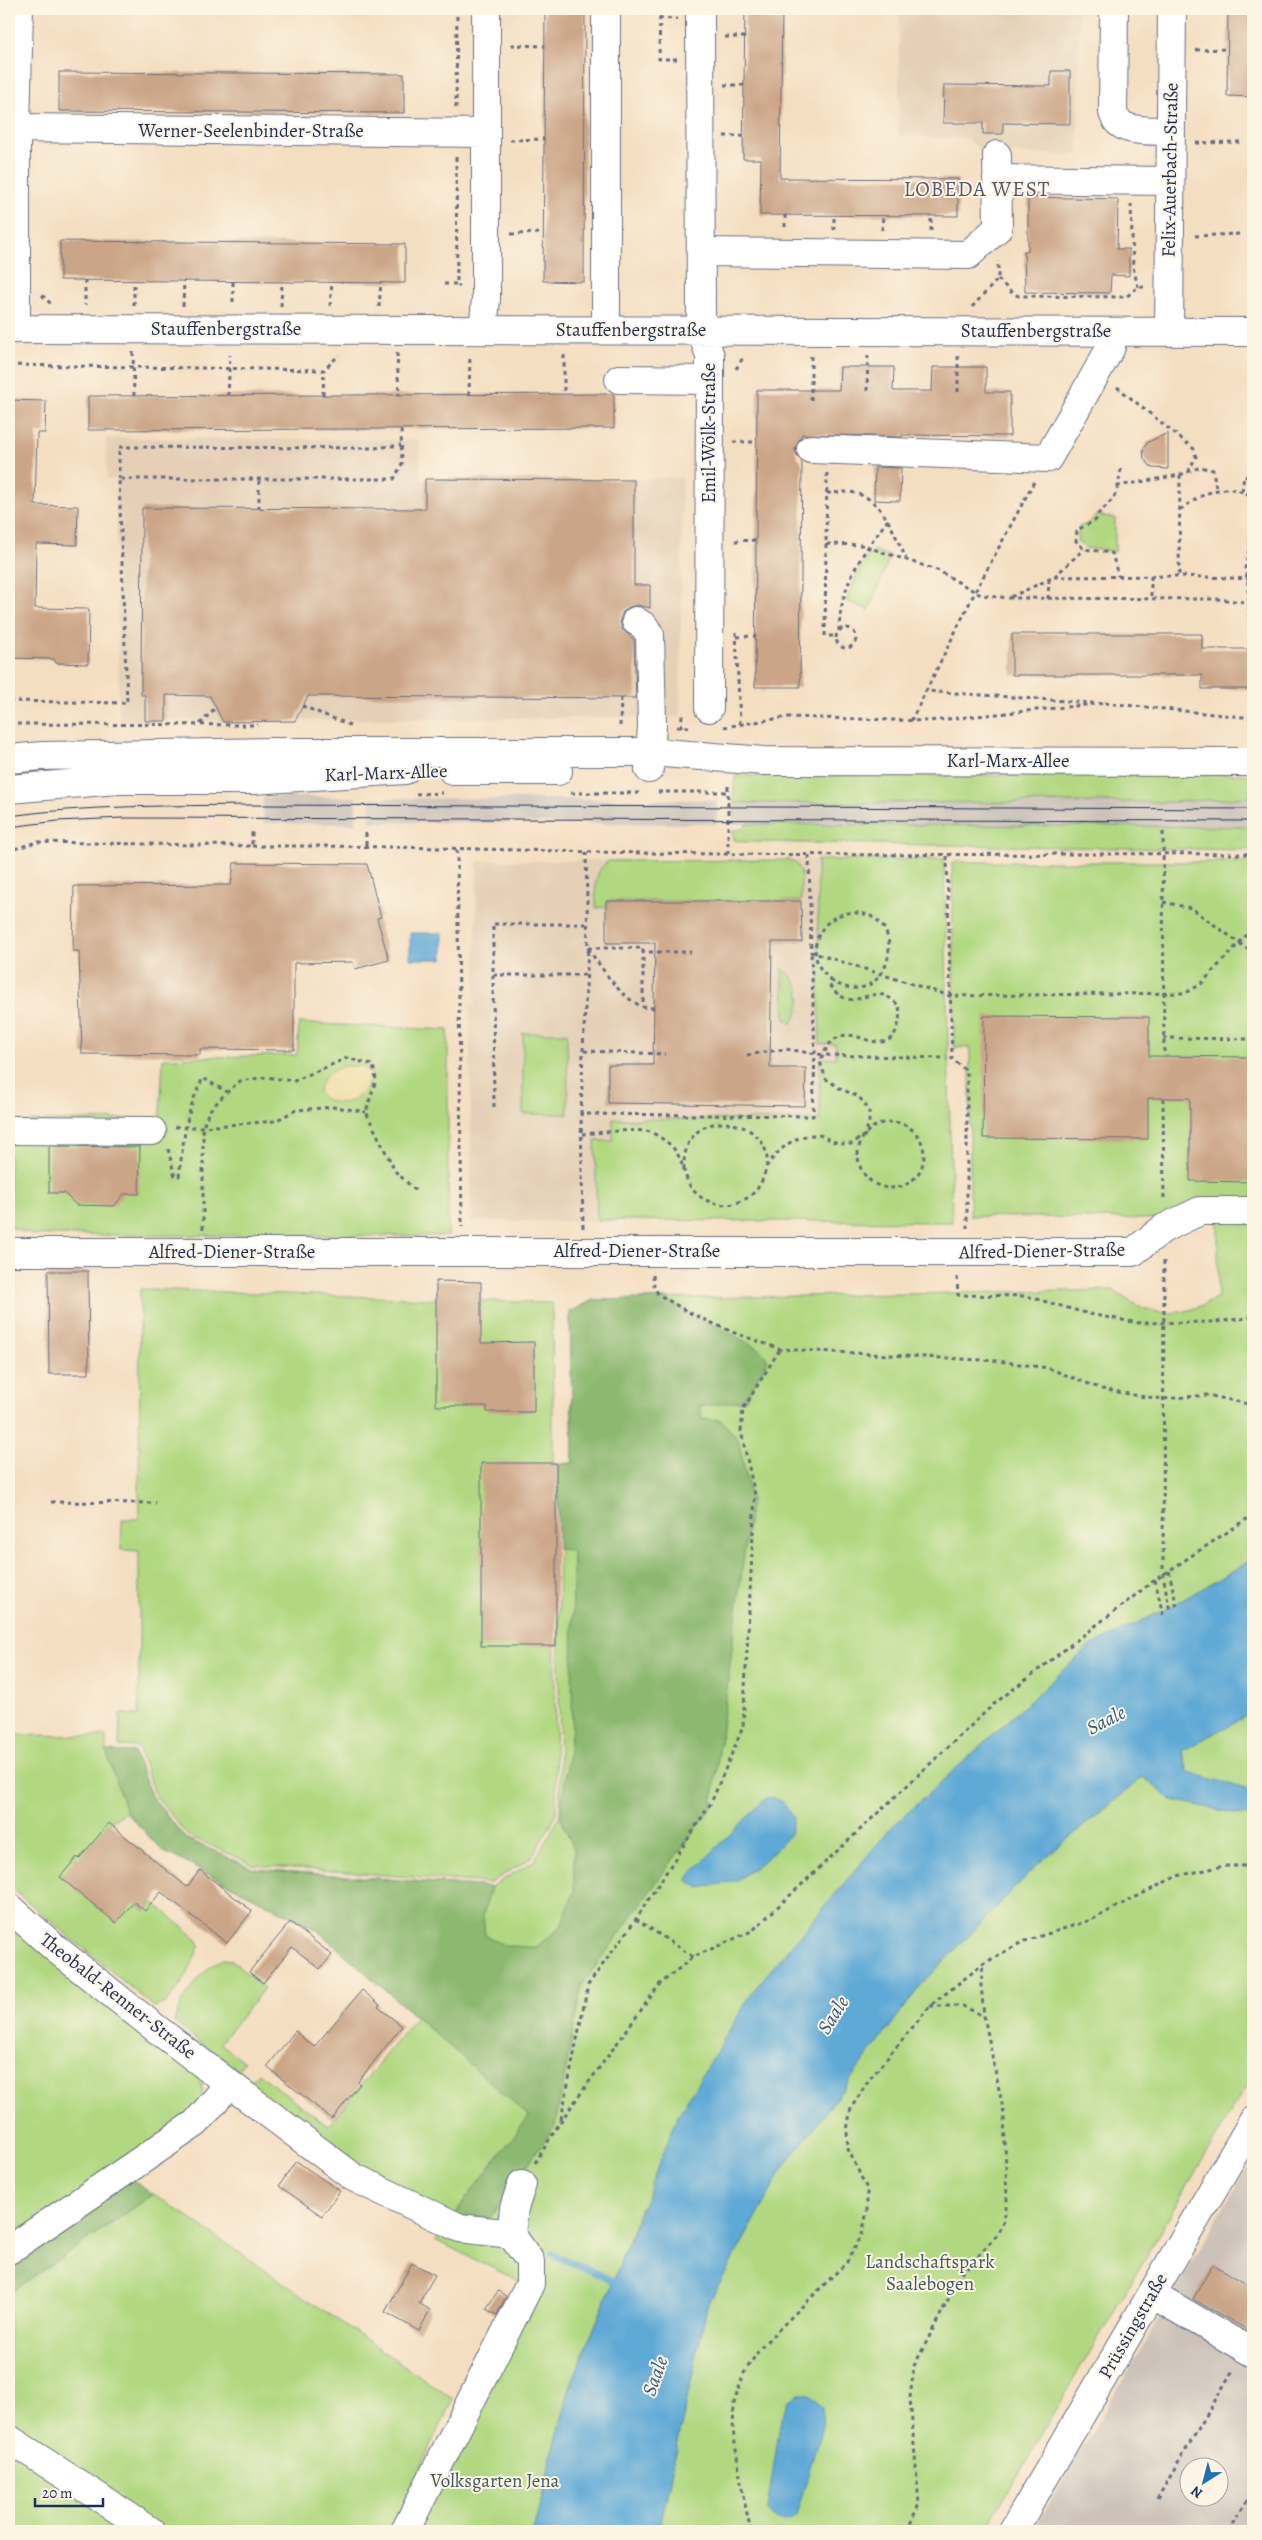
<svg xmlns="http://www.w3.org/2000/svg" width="1262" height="2540" font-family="Alegreya,serif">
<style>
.built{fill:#e5d0b7}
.industrial{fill:#ccc2b9;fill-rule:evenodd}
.green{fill:#b1d881;stroke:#668470}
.forest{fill:#8cb86f;stroke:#547466}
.sand{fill:#eeda9e;stroke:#84847e}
.water{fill:#5ea9d6;stroke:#3c6c9a}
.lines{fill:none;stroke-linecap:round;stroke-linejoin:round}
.stream{stroke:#5ea9d6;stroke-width:7}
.building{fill:#cba587}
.minor-casing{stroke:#676c81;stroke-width:30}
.path{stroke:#676c81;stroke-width:3;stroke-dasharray:4 4;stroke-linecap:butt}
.minor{stroke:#fff;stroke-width:28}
.tram{stroke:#1b2f5e;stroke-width:1}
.labels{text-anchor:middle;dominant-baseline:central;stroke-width:4;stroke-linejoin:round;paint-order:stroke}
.street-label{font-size:19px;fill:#1b2f5e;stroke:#fcf5e5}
.park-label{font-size:19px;fill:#405967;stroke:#fcf5e5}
.water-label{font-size:20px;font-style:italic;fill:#325a88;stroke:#fcf5e5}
.quarter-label{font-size:21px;letter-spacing:1px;fill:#59586c;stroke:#fcf5e5}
</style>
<rect width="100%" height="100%" fill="#fcf5e5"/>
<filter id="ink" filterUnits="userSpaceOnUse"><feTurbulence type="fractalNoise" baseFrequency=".02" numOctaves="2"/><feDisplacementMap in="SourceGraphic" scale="10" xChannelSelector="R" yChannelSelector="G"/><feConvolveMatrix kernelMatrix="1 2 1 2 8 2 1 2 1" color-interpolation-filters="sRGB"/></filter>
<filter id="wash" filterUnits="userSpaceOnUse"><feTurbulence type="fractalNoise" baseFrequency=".0096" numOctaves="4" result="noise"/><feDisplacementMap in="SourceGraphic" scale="20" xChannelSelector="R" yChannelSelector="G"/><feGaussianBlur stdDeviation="1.12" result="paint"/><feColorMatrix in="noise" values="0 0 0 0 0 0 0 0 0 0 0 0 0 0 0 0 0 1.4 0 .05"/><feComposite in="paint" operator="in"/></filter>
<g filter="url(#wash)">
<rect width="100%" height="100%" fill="#f4dec1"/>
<!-- built -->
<path class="built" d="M899,9H1079L1078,155L983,152L967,138L899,136Z
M106,438L419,440L421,479L634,480L682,477L680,717L119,721L116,479H107Z
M944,859L952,1222L471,1221L470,1005H475L477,861Z"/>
<!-- industrial -->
<path class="industrial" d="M263,797H356V824L264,823Z
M1253,797V827L733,824V803L1173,802Z
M371,798L717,800V824L370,822Z
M1253,2157V2531H1033L1165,2309ZM1190,2468H1220V2498H1190Z"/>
<!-- green -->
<path class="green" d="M1096,515L1115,518V552L1085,548L1077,541L1079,527L1089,523Z
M874,550L890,556L869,610L846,601L861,564Z
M1253,774V797L1173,802L733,803L735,776Z
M746,824L1253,827V850L746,842L734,840L733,830L743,829Z
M944,859L952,1222L597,1220L595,1141H613V1119L820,1120V1059L836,1058V1044H820L817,860Z
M789,860L795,862L801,873V901H607L606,907L596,908C596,890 592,872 609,861Z
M952,862H1253V1559L1172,1606L1089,1647L890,1829L640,2209L615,2277L570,2387L533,2531H415L536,2293L513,2278L435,2240L452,2218L385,2188L246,2088L258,2073L328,2126L416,2017L316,1929L163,1851L126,1812L109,1823L81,1857L145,1911L153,1902L196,1938L200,1945L185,1979L166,2003L154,2007L9,1886V1735L106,1736V1751L134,1752L151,1796L185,1838L254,1869L491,1887L534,1861L560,1817L558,1464L573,1463L570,1312L593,1300L1113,1290C1148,1317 1179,1321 1218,1297V1220L970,1216V1048L954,1047Z
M782,968C802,982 806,1003 792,1023L785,1019Z
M299,1023L448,1030V1236L34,1235L9,1227V1122L160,1118L163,1058L297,1055Z
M523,1033H567L568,1114H523Z
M140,1289L552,1303L556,1816L531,1858L490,1883L254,1865L187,1835L154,1794L138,1747L119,1746L120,1714L139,1715V1551L121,1550L122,1519H139Z
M1253,1712V1791L1188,1772L1182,1750Z
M1143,1777L1172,1800L1253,1817V2074L985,2531H659L707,2306L783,2169L921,1985L1040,1862Z
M9,1917L197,2074L203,2089L201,2106L23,2234L9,2221Z
M223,1959L232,1960L264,1988L220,2043L244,2062L237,2071L174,2022C180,2001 203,1967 223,1959Z
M154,2194L453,2399L392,2531H9V2293Z"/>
<!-- forest -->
<path class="forest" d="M664,1299L758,1348L767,1358V1362L745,1400L700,1407L702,1419L721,1420L738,1439L751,1500L712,1806L582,1985L555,2126L490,2218L452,2217L529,2116L316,1929L163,1851L126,1812L106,1751L134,1752L151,1796L185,1838L254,1869L491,1887L483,1915L485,1935L506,1946L536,1947L560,1928L574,1892V1849L560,1817L572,1727L573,1550L558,1549V1464L573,1463L570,1312L593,1300Z
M130,2178L154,2194L9,2293V2261Z"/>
<!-- sand -->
<path class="sand" d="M343,1066H361L370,1071L372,1077C368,1084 364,1092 358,1097C346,1106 326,1105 318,1092C321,1077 330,1072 343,1066Z"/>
<!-- water -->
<path class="water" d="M410,933H443V959H410Z
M1253,1559V1712L1182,1751L1188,1772L1253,1791V1817L1172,1800L1143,1777L1040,1862L921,1985L783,2169L707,2306L659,2531H533L570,2387L615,2277L678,2115L753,1991L890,1829L1089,1647L1172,1606Z
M766,1798L782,1800L793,1818L790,1834L766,1859L736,1881L700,1888L686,1880C711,1851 740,1826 766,1798Z
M799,2394H810L821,2406L823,2423L796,2516C785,2525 775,2522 767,2510L781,2418L789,2401Z"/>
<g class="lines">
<!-- stream -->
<path class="stream" d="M552,2254L620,2284"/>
</g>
<g id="blocks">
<!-- building -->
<path class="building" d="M545,9H585L584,282L543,281Z
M745,9H782L780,178L958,179V216L760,215L761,159H743Z
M1228,9H1253V97L1227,96Z
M1051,71H1070V124L1003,123V134H983V123H943L944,85L1051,86Z
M59,72L404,74V113L59,111Z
M1028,197L1118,199L1117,249H1129V276L1111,275L1110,293L1025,292L1024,251H1028Z
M60,241L405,244V283L60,280Z
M840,367H894L893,391H932L933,367H986V392H1010V436L902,435V437L802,434L795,449L797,456L802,462L800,687H755L757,390H839Z
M614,394V428L88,430V396Z
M9,400L46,401L45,433H37L35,505L78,506L77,545L36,544L35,608L89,609L88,664L56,663L54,659L9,658Z
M1168,433V469L1152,468L1144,459L1143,449L1148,442Z
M875,467L901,468L900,501L874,500Z
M425,479L634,480V585H650V608L637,605L629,607L623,612L620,620L622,629L634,640L636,698L308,696L295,721L223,722L210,696L166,695V721H145V695H141L142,508L425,509Z
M1012,634H1202V649H1253V689H1202V675H1012Z
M234,863L367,864L381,917L377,918L389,960L355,969L353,962L294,963V1050L200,1049V1055L82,1054L79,951H73L74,886L231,885Z
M606,901H801L802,942H772L770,1068H806L805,1106L608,1103V1065H653L655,943H606Z
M984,1016L1149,1017V1056L1253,1057V1182L1190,1181V1098H1148V1139L983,1138Z
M49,1146L140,1147L139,1194H124L114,1206L76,1205L64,1193H49Z
M48,1271H88L89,1374H49Z
M436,1281L481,1282V1343L534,1342V1412H487V1406H436Z
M481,1463H556V1646H481Z
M109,1823L187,1887L200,1870L252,1911L227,1943L161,1892L145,1911L134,1902L116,1923L60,1877L77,1857L79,1859Z
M290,1922L332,1955L320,1969L292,1947L263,1983L249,1972Z
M362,1990L380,2005L378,2007L402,2026L358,2082L360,2084L332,2119L267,2067L295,2031L314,2047Z
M296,2161L340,2191L322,2216L279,2186Z
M412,2263L435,2275L419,2303L430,2310L419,2331L385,2312Z
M1213,2264L1253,2288V2333L1193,2299Z
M498,2291L506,2296L497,2315L486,2309Z"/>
</g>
</g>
<g filter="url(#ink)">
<use href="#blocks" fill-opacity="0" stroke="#676c81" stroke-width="1"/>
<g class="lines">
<!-- minor casing -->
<g class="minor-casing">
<path id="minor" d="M700,9L701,330L710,356L709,708
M1114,9L1113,112C1118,135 1152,130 1171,131
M606,14V330
M16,128L486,133
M997,179L1170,181
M701,252L968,255L998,228L997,155
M9,329L1253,332
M16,329V128L19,9
M483,330L486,299V9
M1169,332L1172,9
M619,379L710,380
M811,449L1048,458L1111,347L1113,332
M636,621L644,626L650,635L652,726L649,769
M9,759L42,756L270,752H651L764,761L1253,762
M453,771H558
M9,789L117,780H253L405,770
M9,1130L152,1131
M9,1252H1133L1164,1228L1200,1211H1253
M9,1907L56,1949L154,2027L353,2177L460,2228L511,2234
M9,2250L196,2123L229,2084
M1152,2294L1253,2353
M9,2439L151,2531
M405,2531L530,2284V2261L511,2234L514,2208L522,2184
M1013,2531L1253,2121"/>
</g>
<!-- path -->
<path class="path" d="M660,9L659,59H677
M659,18L677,19
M725,37H745
M511,45L545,46
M1196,50L1228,49
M724,85H744
M456,108L457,9
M724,136H743
M510,140L544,139
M1196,143L1240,142
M456,157L457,284L460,287
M1131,204L1133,267L1138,287
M785,215V230
M834,230V215
M882,230L883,216
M931,231V216
M511,234L543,233
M1195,236L1239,234
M998,279L1013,294L1019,296L1126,297L1138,287H1145
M85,280V305
M233,282V306
M444,284H457
M42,295L52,305
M134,305V281
M183,306L184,281
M281,306L282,282
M330,306L332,282
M379,307L381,282
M972,307L998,279V261
M133,352L134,396
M397,353L399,395
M564,355V394
M811,356V404
M9,365L324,370L339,355
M736,369L744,356
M1117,387L1194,449L1196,457L1189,470
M867,391L868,356
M958,392V355
M323,395L324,370
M469,395L470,355
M228,396L230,355
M733,442H757
M1121,469L1118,486L1180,475L1179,576
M827,473L826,544L861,545L937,570L981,595L1009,598L1217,599L1253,603
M1180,475L1200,467L1213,470L1216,488
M119,479V447L374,448L401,445
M1034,482L975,592L926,691L1093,703
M1118,486L1114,498L1098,514L1096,520L1077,530L1076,541L1084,549L1112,553L1118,576
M1242,491L1244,476L1253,479
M827,493C836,493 847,491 855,493C884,500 894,534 906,558
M259,509V479
M1180,510C1202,494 1224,480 1250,496L1253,523
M735,541L756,540
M826,544L825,636H836
M1151,576V598
M1054,577L1179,576L1253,579
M1011,597L1054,577L1084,549
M1048,599L1049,580
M836 638a10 10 0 1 1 20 0a10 10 0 1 1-20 0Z
M839,631C840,586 861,554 888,520
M736,632L740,725
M737,637L756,636
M1250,649L1248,584L1245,569L1253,530
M9,701L127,703L119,479H394L402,464L401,429
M1105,703L1253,718
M302,706L350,725
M911,721L926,691
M9,724L258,725
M200,724L216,707
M620,726L621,698
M677,727H693
M681,727L682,715H685
M724,727L787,717L928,721L1105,703
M658,792H728
M571,793H640
M416,794L442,793
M1163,832L1164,1056
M366,845V829
M252,846C410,845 567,853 725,854C901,856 1077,853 1253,854
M457,850L462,1227
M586,852L588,948H643V952
M728,854V782
M809,855L811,952L950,996L1186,993L1201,984L1253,928
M947,856L952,1059L967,1071V1228
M1163,902L1191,908L1253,953
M588,949C604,970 618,996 643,1007
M9,966L11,850L37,842L252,846V831
M493,975L494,1111
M585,975H493V924H587
M654,1008L643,1007V952H691
M1163,1038L1253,1039
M583,1051L588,948
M747,1055L785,1049L824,1055L943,1058
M1163,1098L1164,1202
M581,1114L583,1051L665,1054
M858 1155a33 33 0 1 1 66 0a33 33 0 1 1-66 0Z
M175,1127H203L275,1121L296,1110L335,1107L366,1112
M582,1134C596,1133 640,1128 650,1132C660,1136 671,1144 677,1153C682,1162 684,1172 688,1182C696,1200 721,1210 739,1202C752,1197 760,1188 764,1175C786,1120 681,1095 684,1169
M168,1149L175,1177L179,1176C184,1138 185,1113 203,1078L227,1092
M766,1167C778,1150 795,1134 817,1135C824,1135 829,1141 835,1142C840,1144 846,1144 851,1144L865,1135L869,1122V1110L859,1097L841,1089L826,1079L820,1062C824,1054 827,1044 835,1039C851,1029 864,1042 880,1042C898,1042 901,1019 899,1006C896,1003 891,998 886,996C864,988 853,1015 829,985L830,980C825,974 819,969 817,961C810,939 826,916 848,913C916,906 892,1019 830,980
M583,1228L581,1114L813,1116L815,1053L811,952
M203,1229V1127L209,1111L225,1094L240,1081L266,1077L294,1081L347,1058L373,1065L376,1080L366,1112L395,1171L416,1191
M1164,1261L1163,1575L1170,1612
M653,1275L654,1286L658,1294L688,1312L732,1332L780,1349L998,1361L1048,1368L1102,1389L1139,1396L1164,1399L1207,1395L1253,1405
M957,1277L958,1295L1026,1296L1089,1314L1139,1323L1216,1322L1253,1317
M51,1502L156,1503
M1169,1571L1177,1608
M1155,1580L1163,1615
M636,1919L693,1957
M930,2006H963L983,2016
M561,2119L588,1985L636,1919L711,1803L743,1727L755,1495L741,1431L743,1409L780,1349
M535,2163L560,2122L660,1984L693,1957L752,1931L994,1704L1155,1580L1253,1515
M1157,2499L1233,2370
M751,2531L743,2496L733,2430L734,2403L744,2373L761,2347L847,2262L862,2234L867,2211V2189L848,2149L847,2130L851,2108L869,2080L930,2006L983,1964L1022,1942L1091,1920L1177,1876L1224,1866H1253
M907,2531L919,2504L910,2398L914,2366L962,2273L996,2236L1004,2221L1007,2200L1004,2114L984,2016L981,1985L983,1965
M1229,2531L1253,2491"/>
<!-- minor -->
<use href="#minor" class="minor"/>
<!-- tram -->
<path class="tram" d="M9,816C89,805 171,806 253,805L1253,809
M9,827L58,821L123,818L1253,821"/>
</g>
</g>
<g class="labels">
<!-- street labels -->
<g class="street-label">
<text x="251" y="131">Werner-Seelenbinder-Straße</text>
<text transform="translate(1170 170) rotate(-89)">Felix-Auerbach-Straße</text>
<text x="226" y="329">Stauffenbergstraße</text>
<text x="631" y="330">Stauffenbergstraße</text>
<text x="1036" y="331">Stauffenbergstraße</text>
<text transform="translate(709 433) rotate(-90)">Emil-Wölk-Straße</text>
<text x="1008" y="761">Karl-Marx-Allee</text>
<text transform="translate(386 773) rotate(-2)">Karl-Marx-Allee</text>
<text x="637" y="1251">Alfred-Diener-Straße</text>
<text transform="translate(1042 1251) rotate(-1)">Alfred-Diener-Straße</text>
<text x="232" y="1252">Alfred-Diener-Straße</text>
<text transform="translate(118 1996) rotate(38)">Theobald-Renner-Straße</text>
<text transform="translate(1133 2326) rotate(-60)">Prüssingstraße</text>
</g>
<!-- park labels -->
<g class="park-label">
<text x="930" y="2262">Landschaftspark<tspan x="930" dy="22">Saalebogen</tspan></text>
<text x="495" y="2481">Volksgarten Jena</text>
</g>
<!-- water labels -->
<g class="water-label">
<text transform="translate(1106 1720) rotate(-27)">Saale</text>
<text transform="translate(833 2015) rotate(-58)">Saale</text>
<text transform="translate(655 2376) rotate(-70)">Saale</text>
</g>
<!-- quarter labels -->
<g class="quarter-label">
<text x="977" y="189">LOBEDA WEST</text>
</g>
</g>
<!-- margin -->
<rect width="1262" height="2540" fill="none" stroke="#fcf5e5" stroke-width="30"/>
<!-- north arrow -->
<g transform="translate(1204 2482) rotate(216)"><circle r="24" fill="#fcf5e5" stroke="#a2a6af"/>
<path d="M0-4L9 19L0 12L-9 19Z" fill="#1f6fb2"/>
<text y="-8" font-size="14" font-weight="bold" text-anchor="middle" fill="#1b2f5e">N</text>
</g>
<!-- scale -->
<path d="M35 2498v8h68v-8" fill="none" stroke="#1b2f5e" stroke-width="2.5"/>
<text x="42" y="2498" font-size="15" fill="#1b2f5e" stroke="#fcf5e5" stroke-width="4" paint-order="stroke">20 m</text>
</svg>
